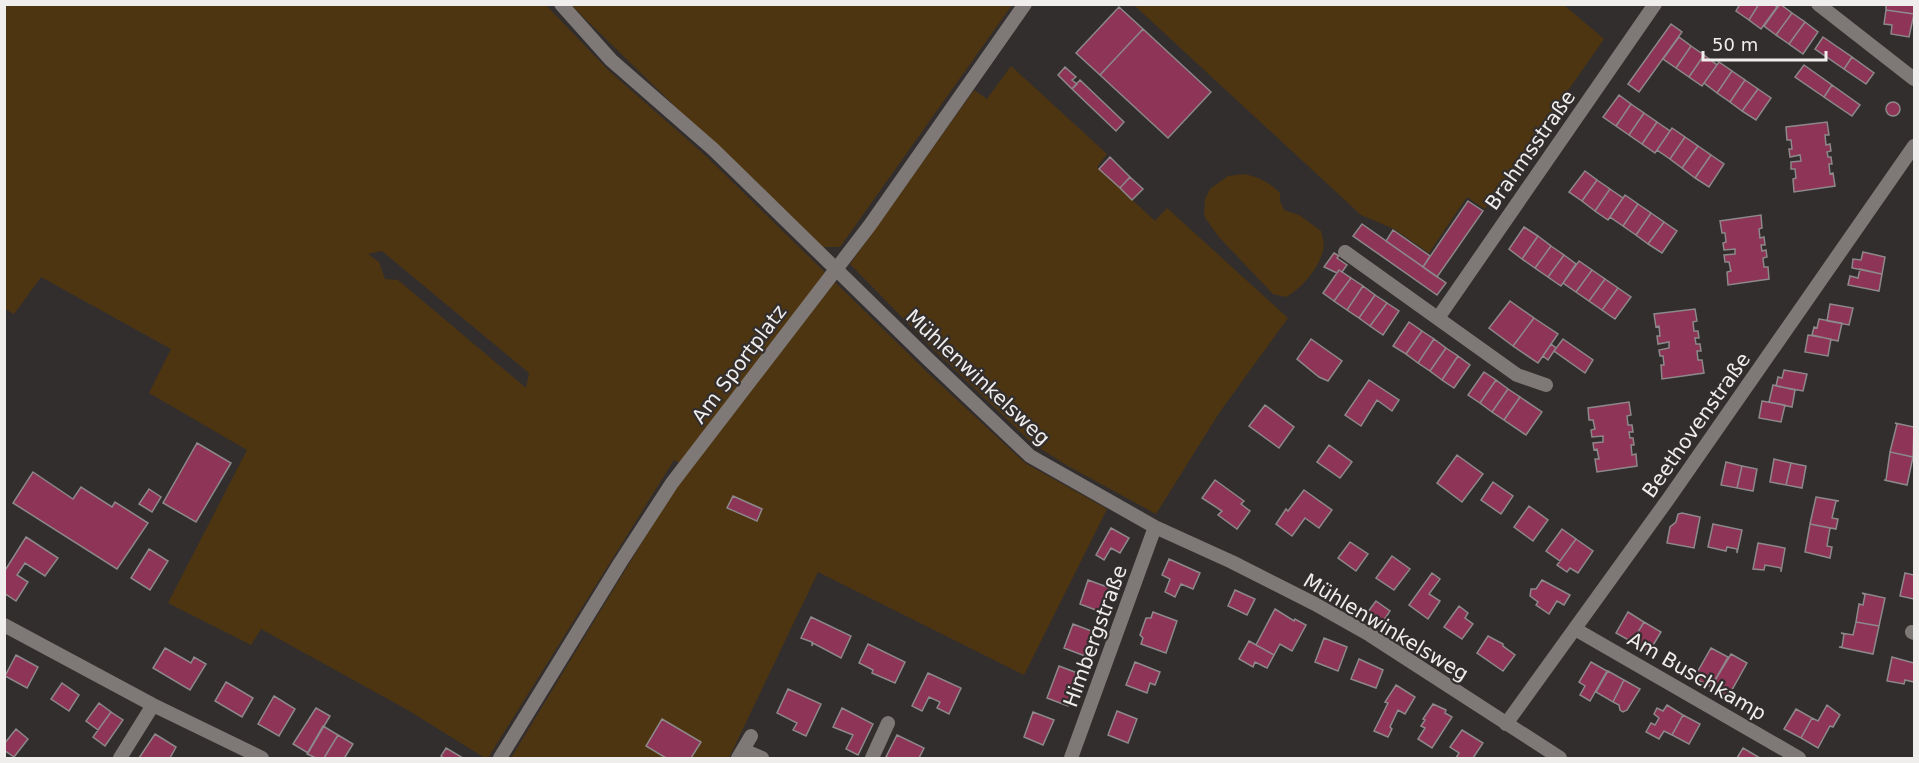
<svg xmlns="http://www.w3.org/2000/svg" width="1919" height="763" font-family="'DejaVu Sans',sans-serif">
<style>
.green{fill:#4d3511;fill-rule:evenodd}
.building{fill:#8d3457;stroke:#8d8889;stroke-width:1.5}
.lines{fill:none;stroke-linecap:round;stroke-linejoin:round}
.street{stroke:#7e7877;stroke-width:14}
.labels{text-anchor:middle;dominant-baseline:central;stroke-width:4.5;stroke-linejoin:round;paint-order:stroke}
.street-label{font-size:20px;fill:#f0eded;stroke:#332e2e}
</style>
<rect width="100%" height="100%" fill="#332e2e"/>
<!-- green -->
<path class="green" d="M5,5H546L608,70L707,157L929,374L1025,463L1107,509L1024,675L818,572L729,758H511L672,493L690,468L674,460L488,758H485L406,709L261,629L251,645L168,603L247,450L149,393L171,349L41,277L14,314L5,309ZM382,251L529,373L526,388L398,280L385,279L379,262L368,254Z
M571,5H1012L840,247H823L683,114Z
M1134,5H1564L1604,39L1485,209L1467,197L1429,253L1394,229L1361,215Z
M1011,66L1107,154L1097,167L1155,221L1167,208L1288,318L1219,413L1156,514L1068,466L1033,444L935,351L850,264L974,90L987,99Z
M1244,174C1259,177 1269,182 1280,193V201L1284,210L1299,215L1321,231C1322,236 1325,244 1323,250C1320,267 1301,289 1286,297L1273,294L1218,236L1204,216L1205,199L1210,189L1228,176Z"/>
<!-- building -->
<path class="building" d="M1740,4H1759L1749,20L1736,11Z
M1759,4H1773L1777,7L1761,29L1749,20Z
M1780,4L1792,13L1776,35L1764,26Z
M1886,4H1914V14L1886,10Z
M1119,7L1143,29L1100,75L1076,53Z
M1886,10L1914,14L1909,37L1891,34L1892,25L1884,24Z
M1792,13L1805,22L1789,44L1776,35Z
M1805,22L1818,32L1803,54L1789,44Z
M1671,24L1682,32L1639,92L1628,84Z
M1143,29L1211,92L1168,138L1100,75Z
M1679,37L1691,46L1676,68L1663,59Z
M1823,37L1852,57L1844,69L1815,49Z
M1691,46L1704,55L1689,77L1676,68Z
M1704,55L1717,65L1702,86L1689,77Z
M1852,57L1874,73L1866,84L1844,69Z
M1719,62L1732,71L1717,93L1704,83Z
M1804,65L1832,85L1824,97L1795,77Z
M1065,67L1076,77L1072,80L1077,84L1072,89L1058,75Z
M1732,71L1745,80L1730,102L1717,93Z
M1080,80L1124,122L1116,131L1072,89Z
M1745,80L1758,89L1742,111L1730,102Z
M1832,85L1860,105L1852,116L1824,97Z
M1758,89L1771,98L1756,120L1742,111Z
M1619,95L1631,104L1616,126L1603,117Z
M1886 109a7 7 0 1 1 14 0a7 7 0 1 1-14 0Z
M1631,104L1644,113L1629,135L1616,126Z
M1644,113L1657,122L1642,144L1629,135Z
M1657,122L1670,131L1655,153L1642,144Z
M1827,122L1829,135H1825L1826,145L1830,144L1831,151L1827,152L1828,157H1831L1832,164H1829L1830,174L1833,173L1835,186L1794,192L1793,179L1796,178L1795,169H1791V162L1801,161L1800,155L1790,157L1789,149H1792L1791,140H1787L1786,127Z
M1672,128L1685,137L1670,159L1657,150Z
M1685,137L1698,146L1682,168L1670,159Z
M1698,146L1711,155L1695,178L1682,168Z
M1711,155L1724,164L1709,187L1695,178Z
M1110,157L1130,177L1120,188L1099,169Z
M1585,171L1597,180L1582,201L1569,192Z
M1130,177L1143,189L1132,200L1120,188Z
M1597,180L1610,189L1595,211L1582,201Z
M1610,189L1623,198L1608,220L1595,211Z
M1625,195L1638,204L1623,226L1610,217Z
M1468,201L1483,211L1437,277L1423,267Z
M1638,204L1651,213L1636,235L1623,226Z
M1651,213L1664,222L1648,244L1636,235Z
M1761,215L1762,228L1759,229L1760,238L1764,237L1765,245H1761L1762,251L1766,250L1767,257L1763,258L1764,267H1768L1769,279L1728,285L1727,272L1731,271L1729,262H1725L1724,255L1735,254V249L1724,250L1723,243L1726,242L1725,233H1722L1720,221Z
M1664,222L1677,231L1662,253L1648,244Z
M1362,224L1446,283L1437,295L1353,236Z
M1524,227L1538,236L1522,259L1509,249Z
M1393,230L1430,256L1423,267L1386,241Z
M1538,236L1551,246L1535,268L1522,259Z
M1551,246L1564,255L1548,277L1535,268Z
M1863,252L1885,257L1882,274L1852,268L1853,259L1861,260Z
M1334,253L1339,256L1337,258L1347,265L1342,272L1339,270L1337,273L1324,267Z
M1564,255L1576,264L1561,286L1548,277Z
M1579,261L1592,270L1576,292L1563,283Z
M1860,269L1882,274L1879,291L1848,285L1850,276L1858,278Z
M1339,270L1351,278L1334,301L1323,293Z
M1592,270L1605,279L1589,301L1576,292Z
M1351,278L1363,286L1347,310L1334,301Z
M1605,279L1618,288L1602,310L1589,301Z
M1363,286L1375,295L1359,318L1347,310Z
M1618,288L1631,297L1615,319L1602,310Z
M1375,295L1387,303L1370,326L1359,318Z
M1510,301L1534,318L1513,346L1489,328Z
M1387,303L1399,311L1383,335L1370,326Z
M1830,304L1853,308L1849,325L1827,321Z
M1695,309L1697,321L1693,322L1694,331H1698L1699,338H1695L1696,344H1700L1701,351H1697L1698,360H1702L1704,373L1662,379L1661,365H1664L1663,356H1660L1659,350L1669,348V342L1658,344L1657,336H1660L1659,326L1656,327L1654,314Z
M1534,318L1558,334L1538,363L1513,346Z
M1819,319L1842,323L1838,341L1812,335L1814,327L1817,328Z
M1409,322L1422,331L1406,354L1393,346Z
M1422,331L1434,339L1418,363L1406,354Z
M1808,335L1831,339L1828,356L1805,352Z
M1311,339L1342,361L1328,381L1319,377L1297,359Z
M1434,339L1446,348L1430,371L1418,363Z
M1563,339L1593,360L1585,373L1554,351Z
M1551,344L1556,348L1548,360L1543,356Z
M1446,348L1458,356L1442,380L1430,371Z
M1458,356L1470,365L1454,388L1442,380Z
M1784,370L1807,374L1803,391L1776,386L1778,377L1782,378Z
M1484,372L1496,380L1480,403L1468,395Z
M1369,380L1399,400L1392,411L1377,400L1361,426L1345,415Z
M1496,380L1508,389L1492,412L1480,403Z
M1773,385L1795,390L1792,407L1769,402Z
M1508,389L1520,397L1504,420L1492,412Z
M1520,397L1542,412L1526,435L1504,420Z
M1762,401L1785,405L1781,422L1759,418Z
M1629,402L1631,415L1627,416L1628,425H1632L1633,432H1629L1630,438H1633L1634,445H1631L1632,455L1636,454L1637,466L1597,472L1595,459H1599L1597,449L1594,450L1593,443L1603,442V436L1592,437L1591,430L1595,429L1593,420H1589L1588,408Z
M1265,405L1294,427L1279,448L1249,426Z
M1895,423L1914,427L1913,457L1890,452L1897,424Z
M197,443L231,463L196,522L163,503Z
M1329,445L1352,462L1340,478L1317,462Z
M1890,452L1913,457L1907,485L1884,480H1886Z
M1457,455L1483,474L1462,502L1437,483Z
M1774,459L1791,463L1786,485L1770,482Z
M1726,462L1742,466L1737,488L1721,485Z
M1791,463L1806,466L1802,488L1786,485Z
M1742,466L1757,469L1753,491L1737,488Z
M33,472L73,499L81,487L112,507L115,502L148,523L117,569L13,503Z
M1215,480L1244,501L1241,504L1250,511L1237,529L1218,515L1222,511L1202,498Z
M1493,482L1513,496L1501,514L1481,500Z
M149,489L161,497L152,512L139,504Z
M1304,490L1332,510L1319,528L1305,518L1292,536L1276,524L1286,509L1288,511Z
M733,496L762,509L757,521L727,508Z
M1816,497L1839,501H1836L1832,518L1838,519L1836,529L1810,524Z
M1529,506L1548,520L1533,541L1514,527Z
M1682,513L1700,517L1694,548L1667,543L1670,527L1676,522L1678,514Z
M1713,524L1742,530L1737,553V549L1727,547L1726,551L1708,547Z
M1810,524L1830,528L1827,546L1832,547L1830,558L1805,552Z
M1111,528L1129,538L1120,553L1111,548L1104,560L1096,555Z
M1562,529L1576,539L1560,561L1546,551Z
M26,537L58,558L45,576L25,563L17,575L28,582L16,601L4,593V572Z
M1576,539L1593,551L1578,573L1570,568L1567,572L1557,565Z
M1350,542L1368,554L1356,571L1338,558Z
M1758,543L1785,548L1781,572V568L1765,565L1764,570L1753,569Z
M149,549L168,561L150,590L131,578Z
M1392,556L1410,569L1394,590L1376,578Z
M1169,559L1200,573L1193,589L1181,584L1175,597L1165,592L1170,579L1162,575Z
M1432,573L1440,579L1429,594L1440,601L1428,619L1409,605Z
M1905,573L1914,575V599L1900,596Z
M1088,580L1110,588L1101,612L1080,604Z
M1542,580L1570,595L1564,605L1557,601L1549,614L1536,605L1538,602L1530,596L1531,589H1536Z
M1235,590L1255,599L1247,615L1228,606Z
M1862,593L1885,598L1879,626L1856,622L1859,604L1863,605L1865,595Z
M1376,601L1390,611L1382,623L1367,613Z
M1459,606L1468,613L1465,618L1473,624L1462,639L1444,627Z
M1275,609L1294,621L1295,619L1306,625L1292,651L1280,644L1274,655L1256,645Z
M1153,612L1177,621L1166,653L1141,644L1143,638L1140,635L1146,618H1151Z
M1628,612L1644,622L1632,642L1616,633Z
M811,617L851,636L841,658L813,643L812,646V642L801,638Z
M1644,622L1661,632L1649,652L1632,642Z
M1856,622L1879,626L1873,654L1839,647H1842L1844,634L1841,633L1853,635Z
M1073,624L1094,632L1085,656L1064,648Z
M1488,636L1503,644V646L1515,655L1503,671L1477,653Z
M1324,638L1347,647L1338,671L1315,662Z
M1249,641L1274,655L1267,668L1255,662L1253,667L1239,659Z
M868,644L905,662L895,683L872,673L873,670L859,663Z
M165,648L191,663L194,657L206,664L190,690L153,668Z
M1711,648L1728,657L1711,687L1694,678Z
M1731,654L1747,663L1728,697L1711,687Z
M16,655L38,667L27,688L5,676Z
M1892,657L1914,663V682L1905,680L1904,684L1887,681Z
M1359,659L1383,670L1376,688L1351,679Z
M1135,662L1160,672L1155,685L1150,683L1147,693L1126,685Z
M1591,662L1607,671L1590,701L1580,695L1585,686L1579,682Z
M1059,666L1080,674L1068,706L1047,698Z
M1608,671L1624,680L1613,702L1596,692Z
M928,673L961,688L949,714L937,708L940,702L929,697L922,711L912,706Z
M1624,680L1640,689L1627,710L1623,712L1620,710L1619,705L1613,702Z
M226,682L253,698L242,717L215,701Z
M62,683L79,695L69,711L51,699Z
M1396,685L1415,697L1405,714L1398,710L1390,727L1392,729L1388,737L1374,731L1388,703L1385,702Z
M788,689L821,704L806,736L793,730L797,723L777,713Z
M274,696L295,709L279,736L258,724Z
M99,703L111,712L98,730L86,721Z
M1433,704L1446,710L1445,713L1452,717L1432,748L1418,739L1425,728L1421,726L1425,720L1423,719Z
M1667,705L1683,715L1672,735L1664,731L1659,739L1646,732L1651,723L1655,725L1659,718L1654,714L1657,708L1663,711Z
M1827,705L1840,715L1833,727L1830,726L1818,748L1801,738L1812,718L1818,721Z
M316,708L330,716L308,753L293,744Z
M842,708L873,724L858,755L846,749L853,735L833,727Z
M1796,709L1812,718L1801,738L1784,729Z
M1117,711L1137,719L1128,743L1108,735Z
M111,712L123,720L105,746L93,737Z
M1033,712L1054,720L1043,745L1024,737Z
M1683,715L1700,724L1689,744L1672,735Z
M662,719L701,742L691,758H666L646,746Z
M323,726L338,735L324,758H316L307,754Z
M16,729L28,739L14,757L4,750V744Z
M1462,730L1483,743L1473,758H1456L1459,753L1450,747Z
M155,734L176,747L170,758H139Z
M338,735L353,744L345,757L347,758H324Z
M897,735L924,748L919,758H890L886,757Z
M446,748L463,758H444L441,756Z
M1743,748L1760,758H1737Z"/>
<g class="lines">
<!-- street -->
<path class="street" d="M561,4L611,60L713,149L929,360L1030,456L1155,527L1232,562L1315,604L1370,635L1560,758
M1818,4L1914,79
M1345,252L1517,375L1546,385
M1438,318L1655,4
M4,625L153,705L262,758
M1575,629L1799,758
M1912,632L1914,633
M1506,724L1669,498L1914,146
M743,750L762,758
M120,758L153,705
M500,758L620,563L672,483L870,225L1025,4
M738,758L751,736
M872,758L888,723
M1071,758L1155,527"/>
</g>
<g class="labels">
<!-- street labels -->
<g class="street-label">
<text transform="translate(1530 150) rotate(-55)">Brahmsstraße</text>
<text transform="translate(739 364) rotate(-53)">Am Sportplatz</text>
<text transform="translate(978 377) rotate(43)">Mühlenwinkelsweg</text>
<text transform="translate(1696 425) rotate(-55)">Beethovenstraße</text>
<text transform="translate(1386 627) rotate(31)">Mühlenwinkelsweg</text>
<text transform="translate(1095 636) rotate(-70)">Himbergstraße</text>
<text transform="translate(1697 676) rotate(30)">Am Buschkamp</text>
</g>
</g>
<!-- border -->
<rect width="1919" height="763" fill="none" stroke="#f0eded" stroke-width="12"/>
<!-- scale -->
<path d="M1703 51v9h123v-9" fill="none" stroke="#f0eded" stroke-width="3"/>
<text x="1712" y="51" font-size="18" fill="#f0eded" stroke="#332e2e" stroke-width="4.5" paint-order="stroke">50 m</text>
</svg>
